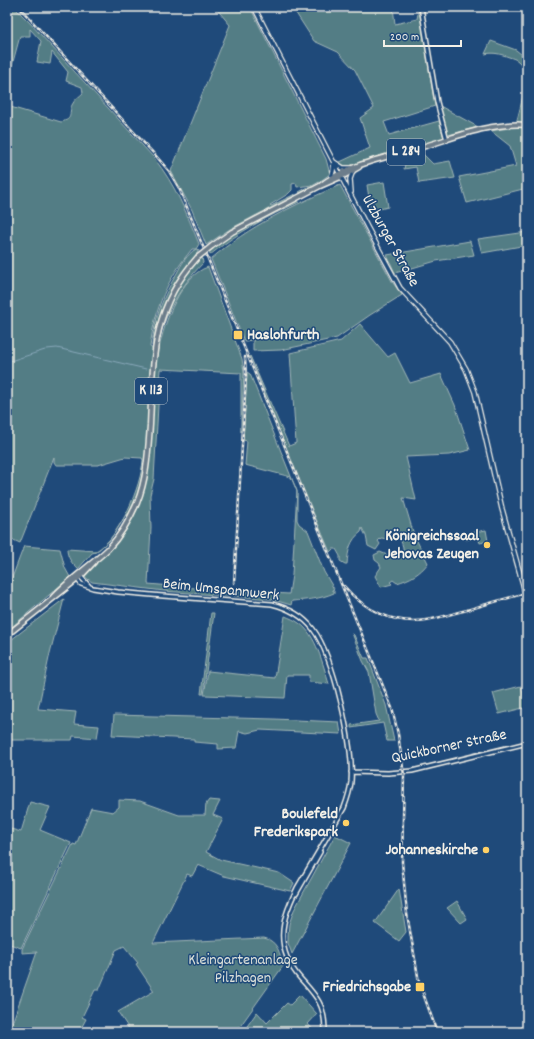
<svg xmlns="http://www.w3.org/2000/svg" width="534" height="1039" font-family="Dekko,sans-serif">
<style>
.green{fill:#527d85;stroke:#a3b7b6}
.lines{fill:none;stroke-linecap:round;stroke-linejoin:round}
.stream{stroke:#89a8ba;stroke-width:1}
.tertiary-casing{stroke:#f4f1e8;stroke-width:6}
.secondary-casing{stroke:#f4f1e8;stroke-width:6}
.primary-casing{stroke:#f4f1e8;stroke-width:7}
.tertiary{stroke:#1f4a7a;stroke-width:3}
.secondary{stroke:#1f4a7a;stroke-width:3.5}
.primary{stroke:#6c7d8b;stroke-width:4}
.rail-casing{stroke:#f4f1e8;stroke-width:2.5}
.rail{stroke:#1f4a7a;stroke-width:1;stroke-dasharray:3;stroke-linecap:butt}
.secondary-bridge-casing{stroke:#f4f1e8;stroke-width:6;stroke-linecap:butt}
.primary-bridge-casing{stroke:#f4f1e8;stroke-width:7;stroke-linecap:butt}
.secondary-bridge{stroke:#1f4a7a;stroke-width:3.5}
.primary-bridge{stroke:#6c7d8b;stroke-width:4}
.poi-dot{fill:#ffd166;stroke:#1f4a7a;stroke-width:1.5}
.labels{text-anchor:middle;dominant-baseline:central;stroke-width:3;stroke-linejoin:round;paint-order:stroke}
.shield{fill:#1f4a7a;stroke:#b4bfc7;stroke-width:1}
.shield-label{font-size:15px;font-weight:bold;fill:#f4f1e8}
.street-label{font-size:16px;fill:#f4f1e8;stroke:#1f4a7a}
.poi-label{font-size:16px;font-weight:bold;fill:#f4f1e8;stroke:#1f4a7a;text-anchor:end}
.park-label{font-size:16px;fill:#dce0d9;stroke:#1f4a7a}
</style>
<rect width="100%" height="100%" fill="#1f4a7a"/>
<filter id="ink" filterUnits="userSpaceOnUse"><feTurbulence type="fractalNoise" baseFrequency=".025" numOctaves="2"/><feDisplacementMap in="SourceGraphic" scale="8" xChannelSelector="R" yChannelSelector="G"/><feConvolveMatrix kernelMatrix="1 2 1 2 8 2 1 2 1" color-interpolation-filters="sRGB"/></filter>
<g filter="url(#ink)">
<!-- green -->
<path class="green" d="M7,7H14L29,22L154,158C176,186 186,212 199,244L196,249H192C167,279 155,308 150,347L153,349C148,404 154,463 129,514L127,515V513L110,540L96,552L92,553L78,569C72,564 67,557 67,549L96,551C120,538 141,486 143,460L142,458L125,457L98,465H56L54,462V457L20,543L7,537V106L61,122C74,119 68,114 72,105C74,100 80,96 83,93L82,87L66,81L68,72L52,52L50,64L37,62L41,41L30,29V36H20L7,84Z
M215,7H250L326,159L330,174L319,182L300,193L299,192L312,185L297,187L296,183L292,184V190L288,194L270,205L271,206L295,194V195L230,229L206,245L192,210L171,171L230,25Z
M292,7H393L395,24L417,19L419,8L435,106L384,122L389,135L439,121L444,138L352,166C347,167 344,166 340,162L370,148L360,118L374,108L355,70L338,52L314,41Z
M491,41L516,50L527,59V188L467,203L459,177L516,166L510,146L491,131L515,127C519,112 532,73 518,61C516,59 512,58 509,57C501,54 493,52 485,54Z
M440,106L478,127L448,135Z
M420,151L433,164L450,161L455,178L419,183L416,167L404,169L407,155Z
M384,182L388,207L371,211L367,185Z
M340,185L393,283L402,295L370,315L337,338L281,350L253,351V340L244,341L211,259C249,226 294,205 340,185Z
M298,199L299,202C267,217 238,232 210,255L209,251L229,236Z
M527,232V245L482,253L478,239Z
M470,241L474,255L436,261L395,273L387,255Z
M196,249L199,250C193,260 185,269 178,278C164,298 157,321 153,345L152,346C154,318 163,297 177,273C181,265 187,254 196,249Z
M202,257L203,263C180,287 164,313 158,347H157L166,310L180,282L199,259Z
M208,267L242,359L244,372L241,432V373L160,369L154,479L150,495L151,528L148,584L231,591L228,596L164,591L92,582L85,577V574L105,553H108V550L117,539L143,490L154,368L157,349H159C164,323 181,275 208,267Z
M360,324L388,357L395,353L410,383L441,374L455,405L470,450L449,455L406,457L416,500L403,498L414,535L428,563C420,574 410,579 397,583L393,580L390,582L392,584L381,587L375,576L381,567L379,563L375,560L374,555L380,552L392,557H403V547L400,538L388,539L381,538L378,541L380,544L376,550L368,546L366,536L362,528L361,532C350,540 348,551 347,564H345L340,561V556L336,549H333L330,552L291,460L250,356L289,446L296,443L290,353L341,341Z
M247,372L250,374L296,489L297,492V520L299,524L308,531L324,572L334,589L332,590V591H334V593C320,599 307,600 292,601L291,605L271,599L234,596L233,591L289,594L292,575L297,491L291,477L245,465L247,441L243,440Z
M486,530L488,541L480,543L478,537L466,540L465,534Z
M24,546L60,549L65,568L70,577L7,631V591Z
M64,599L50,653L38,709L76,712L74,724L99,726L97,738L73,736L72,740H7V643Z
M211,613H214L203,694H201Z
M285,616C290,618 295,620 299,623C316,634 323,665 329,684L309,682V675H287L285,698L204,695L208,671L275,678Z
M352,633L354,635L364,658H368L386,705L394,741H387L383,723L351,728V725L379,721L376,714L369,672L363,661Z
M521,686L527,707L499,714L493,693Z
M114,715L274,719L339,722L341,734L260,730L247,733L239,731L236,748L218,749V744L194,742V739L112,735Z
M119,800L140,801L179,815H205L206,804L209,800L220,801L213,815L223,819L206,852L221,860L279,873L294,883L290,891L224,876L198,865L192,876L187,874L153,943L264,938C278,941 280,954 283,966L236,1032H131L118,1012L154,991L136,964L138,963L124,946L116,950L99,990H95L82,1017L86,1019L79,1032H9L37,952L22,953V949L73,844L76,845L91,808L113,812L119,807Z
M30,802L50,807L40,830L71,843L21,948L7,943V837L11,829L21,832Z
M335,835L351,843L292,954L288,943V935L289,924L294,910Z
M399,889L406,932L399,941L375,923Z
M457,901L467,919L461,923L447,908Z
M300,995L317,1014L308,1024L315,1032H243L257,1012L267,1023L287,1003L290,1005Z"/>
<g class="lines">
<!-- stream -->
<path class="stream" d="M47,349L57,348L146,369
M7,362L45,350"/>
<!-- tertiary casing -->
<g class="tertiary-casing">
<path id="tertiary" d="M421,7L437,102L447,140
M79,575L89,586
M77,579L81,584L93,588L118,592L163,596L272,604C288,608 303,616 313,629C334,657 354,747 351,782C350,791 347,800 344,808L297,888C292,899 286,911 284,923C280,943 286,962 300,978C306,985 314,993 319,1002C324,1011 325,1022 325,1032
M351,772L388,773L412,771L527,743
M296,894L320,852"/>
</g>
<!-- secondary casing -->
<g class="secondary-casing">
<path id="secondary" d="M254,7L367,227L400,288L450,342L466,369L475,392L502,509L524,588
M334,162L343,168H351
M331,178L333,171L334,163
M351,192L350,179L353,171"/>
</g>
<!-- primary casing -->
<g class="primary-casing">
<path id="primary" d="M320,186C348,164 388,157 422,147C456,137 491,122 527,125
M212,246L232,232L251,222L320,186L345,175L359,167
M53,597C70,579 90,566 108,549C120,536 130,519 137,503C147,478 148,452 150,425C153,361 151,309 197,258
M7,635L80,577L94,562"/>
</g>
<!-- tertiary -->
<use href="#tertiary" class="tertiary"/>
<!-- secondary -->
<use href="#secondary" class="secondary"/>
<!-- primary -->
<use href="#primary" class="primary"/>
<!-- rail casing -->
<g class="rail-casing">
<path id="rail" d="M19,7L156,156L169,171L179,188L392,708L398,734L404,775L402,862L407,914L419,982L437,1032
M234,583L246,377L245,357
M344,586C364,610 394,625 426,620C440,618 454,613 467,610C487,604 507,598 527,593"/>
</g>
<!-- rail -->
<use href="#rail" class="rail"/>
<!-- secondary-bridge casing -->
<g class="secondary-bridge-casing">
<path id="secondary-bridge" d="M524,588L527,599"/>
</g>
<!-- primary-bridge casing -->
<g class="primary-bridge-casing">
<path id="primary-bridge" d="M197,258L212,246"/>
</g>
<!-- secondary-bridge -->
<use href="#secondary-bridge" class="secondary-bridge"/>
<!-- primary-bridge -->
<use href="#primary-bridge" class="primary-bridge"/>
</g>
</g>
<!-- markers -->
<g class="poi-dot">
<rect x="233" y="330" width="10" height="10" rx="2"/>
<circle cx="487" cy="545" r="4"/>
<circle cx="346" cy="823" r="4"/>
<circle cx="486" cy="850" r="4"/>
<rect x="415" y="982" width="10" height="10" rx="2"/>
</g>
<g class="labels">
<!-- shield labels -->
<g class="shield">
<rect x="387" y="139" width="38" height="26" rx="3"/>
<rect x="135" y="378" width="32" height="26" rx="3"/>
</g>
<g class="shield-label">
<text x="406" y="152">L 284</text>
<text x="151" y="391">K 113</text>
</g>
<!-- street labels -->
<g class="street-label">
<text transform="translate(390 241) rotate(61)">Ulzburger Straße</text>
<text transform="translate(221 590) rotate(6)">Beim Umspannwerk</text>
<text transform="translate(449 747) rotate(-12)">Quickborner Straße</text>
</g>
<!-- poi labels -->
<g class="poi-label">
<text x="247" y="335" text-anchor="start">Haslohfurth</text>
<text x="479" y="536">Königreichssaal<tspan x="479" dy="18">Jehovas Zeugen</tspan></text>
<text x="338" y="814">Boulefeld<tspan x="338" dy="18">Frederikspark</tspan></text>
<text x="478" y="850">Johanneskirche</text>
<text x="411" y="987">Friedrichsgabe</text>
</g>
<!-- park labels -->
<g class="park-label">
<text x="243" y="960">Kleingartenanlage<tspan x="243" dy="18">Pilzhagen</tspan></text>
</g>
</g>
<!-- margin -->
<rect width="534" height="1039" fill="none" stroke="#1f4a7a" stroke-width="24"/>
<rect x="12" y="12" width="510" height="1015" fill="none" stroke="#f4f1e8" stroke-width="1.5" filter="url(#ink)"/>
<!-- scale -->
<path d="M384 40v6h77v-6" fill="none" stroke="#f4f1e8" stroke-width="2"/>
<text x="390" y="40" font-size="12" fill="#f4f1e8" stroke="#1f4a7a" stroke-width="3" paint-order="stroke">200 m</text>
</svg>
